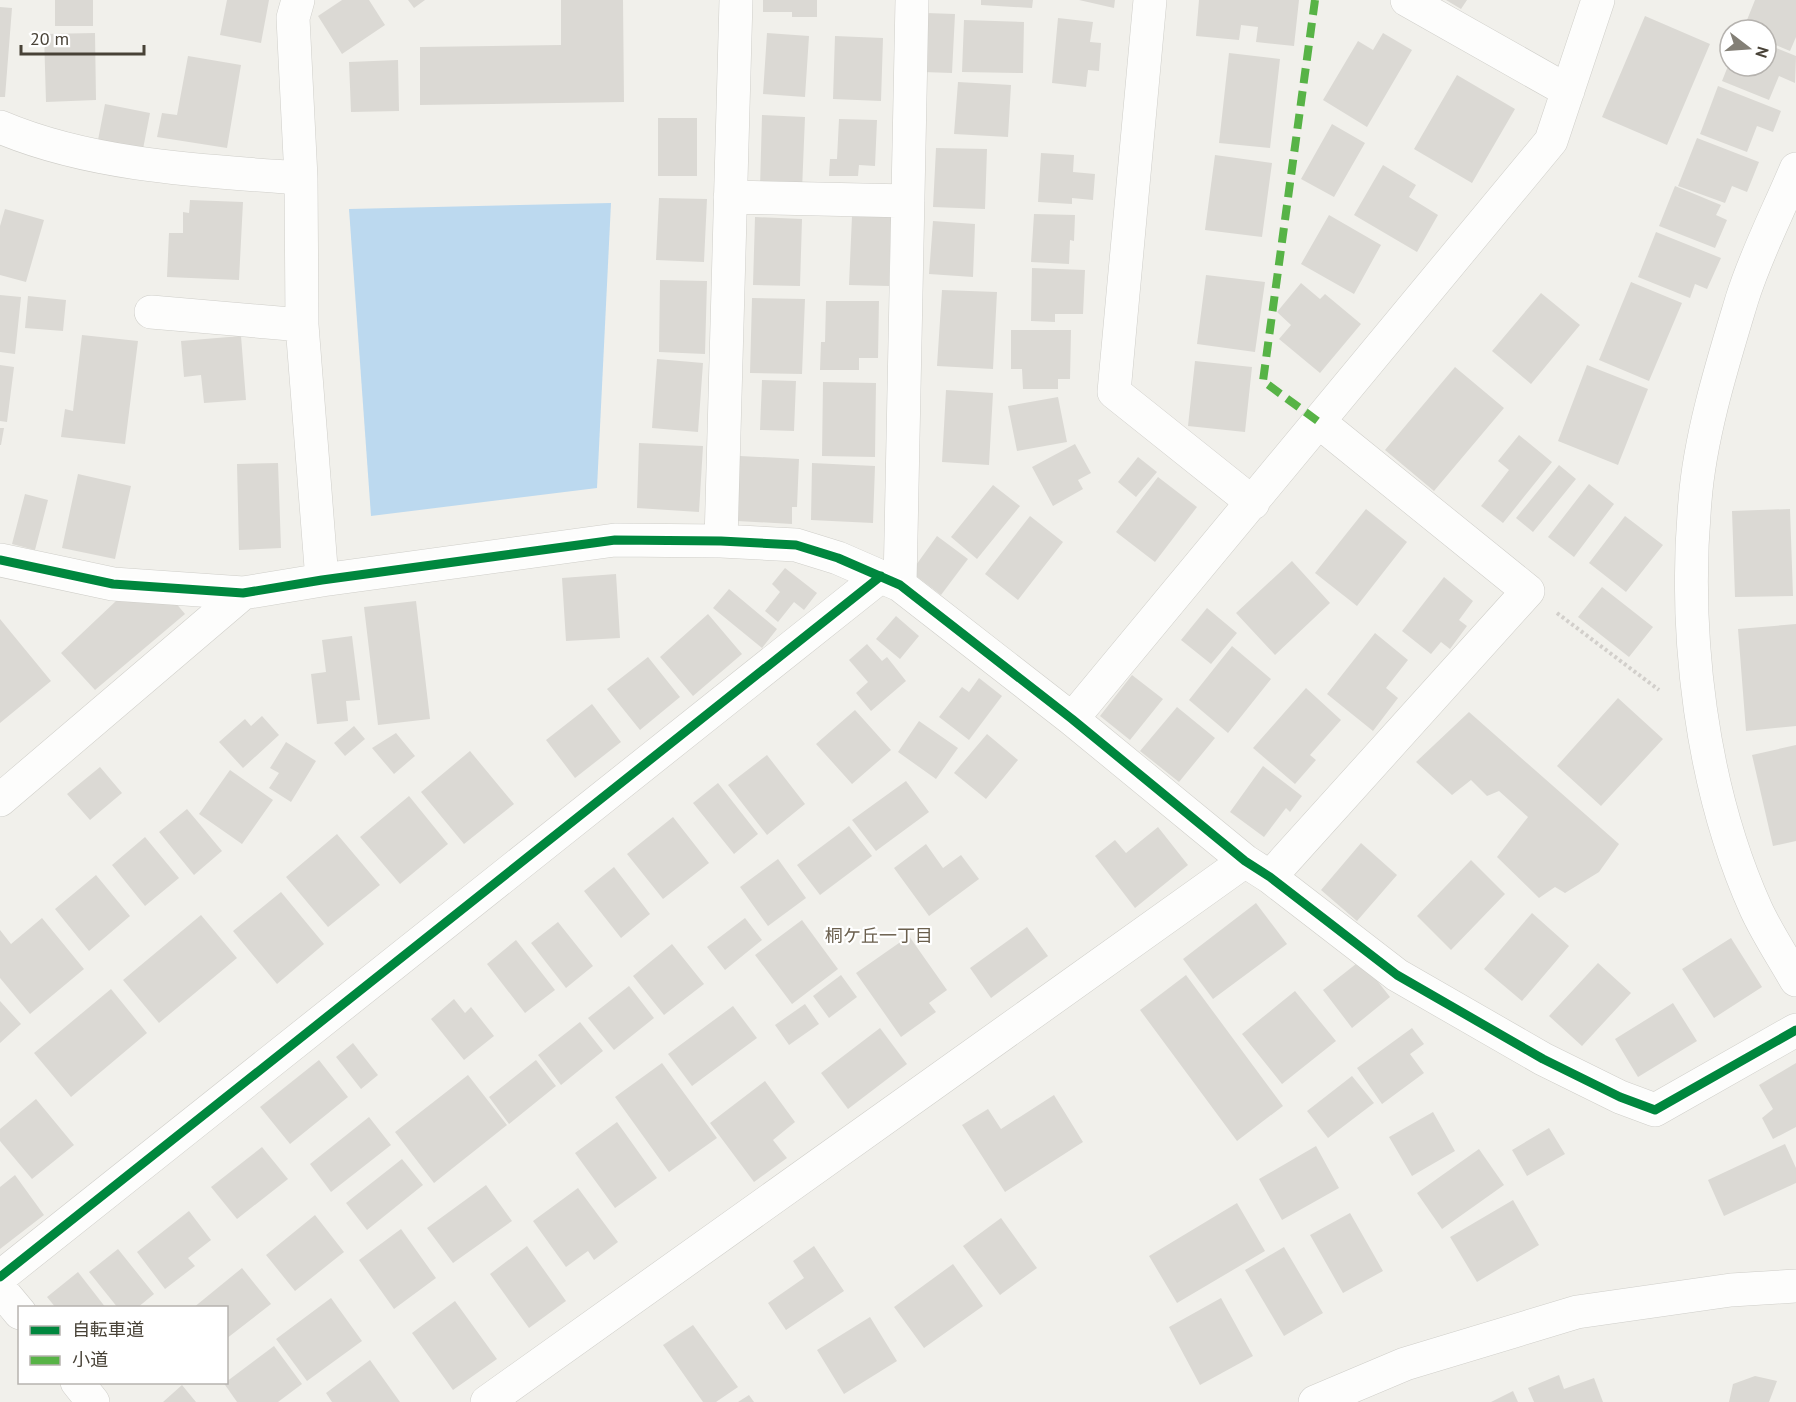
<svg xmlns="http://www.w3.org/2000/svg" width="1796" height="1402" font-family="'PT Sans','Noto Sans JP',sans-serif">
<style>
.water{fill:#bcd9ef}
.building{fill:#dbd9d4}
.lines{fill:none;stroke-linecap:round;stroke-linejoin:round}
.minor-casing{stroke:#cfcec9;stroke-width:34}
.path{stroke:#d2cfcb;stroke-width:4;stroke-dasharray:3 3;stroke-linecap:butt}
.minor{stroke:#fdfdfc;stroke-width:33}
.quiet{stroke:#57b346;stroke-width:8;stroke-dasharray:15 8;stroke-linecap:butt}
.cycleway-casing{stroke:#fff;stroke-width:13}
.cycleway{stroke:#00873e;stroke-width:9}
.labels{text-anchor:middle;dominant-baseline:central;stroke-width:4.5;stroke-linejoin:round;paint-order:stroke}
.neighbourhood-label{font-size:18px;fill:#6b604e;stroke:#fff}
</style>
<rect width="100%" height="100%" fill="#f1f0eb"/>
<!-- water -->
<path class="water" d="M611,203L597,488L371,516L349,209Z"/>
<!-- building -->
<path class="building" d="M55,0H93V26H55Z
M227,0H269L261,43L220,35Z
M342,0H369L385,25L342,54L318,16Z
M408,0H425L414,8Z
M561,0H623L624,102L420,105V47L561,45Z
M763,0H817V17H792V12H763Z
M981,0H1033L1032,8L981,5Z
M1079,0H1115L1114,8Z
M1199,0H1299L1294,46L1256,42L1258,27L1241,25L1239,40L1196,36Z
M1446,0H1467L1461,9Z
M1755,0H1796V37L1790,51L1766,41V30H1743Z
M0,7L12,8L5,97H0Z
M926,13L955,14L952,73L923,72Z
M1645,16L1710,44L1667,145L1602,117Z
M1058,18L1093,22L1090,42L1101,43L1099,71L1088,70L1086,87L1052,83Z
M964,20L1024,22L1023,73L962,72Z
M95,33L96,100L46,102L44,34Z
M767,33L809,36L805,97L763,94Z
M1383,33L1412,50L1367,127L1323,100L1358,41L1373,50Z
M835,36L883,38L881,101L833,99Z
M1766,44L1796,56L1795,83L1779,76L1769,100L1722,81L1730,61V66H1766Z
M1229,53L1280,59L1270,148L1219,143Z
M188,56L241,65L227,148L157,137L162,113L177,115Z
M398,60L399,111L351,112L349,62Z
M1457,75L1515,109L1472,183L1414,149Z
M958,82L1011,85L1008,137L954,134Z
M1718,86L1781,111L1773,132L1757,126L1747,152L1700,134Z
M105,104L150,113L143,149L98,140Z
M762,115L805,117L802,190L760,188Z
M658,118H697V176H658Z
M839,119L877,120L875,166L859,165L858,176H829L830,159H837Z
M1332,124L1365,143L1334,197L1301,179Z
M1697,138L1759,162L1747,192L1732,186L1725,203L1678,186Z
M936,148L987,149L985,209L933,207Z
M1041,153L1074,155L1073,172L1095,174L1093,200L1072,198V204L1038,202Z
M1215,155L1272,163L1262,237L1205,230Z
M1383,165L1416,185L1409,197L1438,215L1417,252L1354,215Z
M1675,186L1721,205L1716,215L1727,220L1715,248L1659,226Z
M659,198L707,199L704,262L656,260Z
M190,200L243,202L239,280L167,277L169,233H183V212L189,213Z
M5,209L44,220L26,282L0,275V226Z
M1034,214L1075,215L1074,241L1070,240L1069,264L1031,262Z
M1329,215L1381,245L1354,294L1301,264Z
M852,216L891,217L889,286L849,285Z
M755,217L802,219L800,286L753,285Z
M933,221L975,224L973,277L929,274Z
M1656,232L1721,258L1707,289L1695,284L1690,298L1638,277Z
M1032,268L1085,270L1083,314H1055V322L1031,321Z
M1206,275L1265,282L1255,352L1197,344Z
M660,280L707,281L705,354L659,352Z
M1631,282L1682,303L1649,381L1599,360Z
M1301,283L1320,299L1325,294L1361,324L1320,373L1279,339L1291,325L1277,312Z
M942,290L997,292L993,369L937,366Z
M1541,293L1580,325L1531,384L1492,351Z
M0,295L21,297L15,354L0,352Z
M28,296L66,300L63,331L25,328Z
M752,298L805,299L802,374L750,373Z
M826,301H879L878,358H859V370H820L821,342H825Z
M1011,330H1071L1070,379H1058V389H1023L1022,369H1011Z
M82,335L138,341L125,444L61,437L65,409L73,411Z
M241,336L246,400L204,403L201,375L184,377L181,341Z
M657,359L703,363L698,432L652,428Z
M1195,361L1252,367L1245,432L1188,426Z
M0,365L14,367L7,422L0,421Z
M1587,365L1648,389L1618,465L1558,441Z
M1455,367L1504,408L1434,491L1385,450Z
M762,380L796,381L794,431L760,430Z
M823,382L876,383L875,457L822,456Z
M946,390L993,393L989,465L942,462Z
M1058,397L1067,442L1017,451L1008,406Z
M0,428H4L1,445H0Z
M1519,435L1552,462L1503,523L1481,506L1509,470L1498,461Z
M639,443L703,446L699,512L637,508Z
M1075,444L1091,473L1078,480L1083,489L1053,506L1032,467Z
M740,456L799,459L797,507H792V524L737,521Z
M1138,457L1157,472L1136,497L1118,482Z
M278,463L281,548L239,550L237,464Z
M812,463L875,466L873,523L811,520Z
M1559,465L1576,479L1533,532L1516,518Z
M78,474L131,486L115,559L62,548Z
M1158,477L1197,507L1155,562L1116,532Z
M1589,484L1614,504L1574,557L1548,537Z
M993,485L1020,506L977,559L951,537Z
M25,494L48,500L35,550L12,544Z
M1366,509L1407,542L1357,606L1315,573Z
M1790,509L1793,596L1735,597L1732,511Z
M1030,516L1063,542L1018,600L985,574Z
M1625,516L1663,545L1626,592L1589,563Z
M937,536L968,559L941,595L911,572Z
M1292,561L1330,603L1275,655L1236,613Z
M785,568L817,593L804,610L794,602L778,622L765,611L780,592L772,584Z
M616,574L620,638L566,641L562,578Z
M1444,577L1473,601L1459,620L1467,626L1450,649L1441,642L1431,654L1402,631Z
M1602,587L1653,627L1629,657L1578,617Z
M729,589L777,629L762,648L713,608Z
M116,601L175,602L185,614L95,690L61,653Z
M416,601L430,719L378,725L364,607Z
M1207,608L1237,633L1211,664L1181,640Z
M708,614L742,654L693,696L660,657Z
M896,616L919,636L900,659L876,639Z
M0,619L51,681L0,723Z
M1796,624V726L1746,731L1738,629Z
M1375,633L1408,660L1386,688L1398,698L1373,731L1327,694Z
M352,636L360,700L346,701L348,721L317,724L311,674L326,672L322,640Z
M867,644L882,661L887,657L906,681L871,711L856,693L868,682L849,660Z
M1232,646L1271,679L1228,733L1189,700Z
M648,657L680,697L640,730L607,689Z
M1132,675L1163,699L1130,740L1100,716Z
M979,678L1002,696L969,740L939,717L962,687L969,692Z
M1306,688L1341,720L1310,755L1316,760L1295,784L1253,748Z
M1618,698L1663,739L1601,806L1557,766Z
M592,704L621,742L575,778L546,740Z
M1177,707L1215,738L1179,782L1140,751Z
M855,710L891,750L852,784L816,744Z
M1469,712L1619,844L1599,872L1565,893L1555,887L1539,898L1497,857L1528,817L1499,791L1487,796L1471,780L1452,795L1416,762Z
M262,716L279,735L243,768L219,742L245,719L251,726Z
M919,721L958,748L936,779L898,752Z
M354,726L365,739L345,756L334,743Z
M396,733L415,756L394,774L372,748Z
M987,734L1018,760L986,799L954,773Z
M286,742L316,761L291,802L269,788L279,773L270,768Z
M1796,745V841L1773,846L1752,755Z
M470,751L514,804L464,844L421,792Z
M767,755L805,804L767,835L728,785Z
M1263,766L1302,796L1290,812L1286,808L1264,837L1230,812Z
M100,767L122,793L90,820L67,794Z
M230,770L273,800L242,844L199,814Z
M906,781L929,812L876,851L852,820Z
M718,783L758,834L734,854L693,803Z
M409,796L448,844L400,884L360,837Z
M187,809L222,851L194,875L159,832Z
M673,817L709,863L663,899L627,854Z
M849,826L872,856L820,895L797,865Z
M1158,827L1188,865L1135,908L1095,856L1115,840L1126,853Z
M337,834L380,885L328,927L286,877Z
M145,837L179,878L145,906L112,865Z
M1361,843L1397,875L1357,921L1321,890Z
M926,844L943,868L961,855L979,879L929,916L894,868Z
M778,859L806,898L768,926L740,887Z
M1471,860L1505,894L1451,950L1417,916Z
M614,867L650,914L621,938L584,891Z
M96,875L130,916L89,951L55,909Z
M281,892L324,944L277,984L233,931Z
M1256,903L1287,944L1213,999L1183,959Z
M1532,913L1569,946L1522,1001L1484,969Z
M201,915L237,958L159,1023L123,980Z
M42,918L84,969L30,1014L0,978V930L11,944Z
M745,918L762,940L725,970L707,947Z
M802,920L838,969L792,1004L755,955Z
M558,922L593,966L566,988L531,943Z
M1027,927L1048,956L991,998L970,968Z
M909,936L947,990L929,1003L936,1012L901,1037L856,973Z
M1731,938L1762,987L1714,1018L1682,969Z
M516,940L555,990L525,1013L487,964Z
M672,944L704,984L664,1015L633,976Z
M1361,960L1390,997L1352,1028L1323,990Z
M1598,963L1631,993L1582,1046L1549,1016Z
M841,975L857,997L829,1018L813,996Z
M1186,975L1283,1106L1237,1141L1140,1010Z
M629,986L654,1018L614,1050L588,1018Z
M111,989L147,1033L71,1097L34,1053Z
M1295,991L1336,1041L1282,1084L1242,1034Z
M454,999L465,1013L471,1007L494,1036L464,1060L431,1019Z
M0,1001L21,1024L0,1043Z
M1673,1003L1697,1041L1638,1077L1615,1039Z
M805,1004L819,1024L789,1045L775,1025Z
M733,1006L757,1038L692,1086L668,1054Z
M580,1022L603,1051L561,1085L538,1055Z
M880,1028L907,1064L848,1109L821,1073Z
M1412,1028L1424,1044L1410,1054L1424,1073L1382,1104L1357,1068Z
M353,1043L378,1075L361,1089L336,1057Z
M319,1060L348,1097L290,1144L260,1107Z
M536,1060L556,1086L509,1124L489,1097Z
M662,1063L717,1138L669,1172L615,1097Z
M1796,1063V1127L1773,1139L1762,1118L1773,1109L1759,1085Z
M468,1075L507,1125L434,1183L395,1132Z
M1352,1076L1374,1103L1328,1138L1307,1111Z
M765,1081L795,1122L773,1140L787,1158L754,1182L710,1123Z
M1054,1095L1083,1142L1005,1192L962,1125L988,1109L1001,1129Z
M36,1099L74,1145L32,1179L0,1141V1129Z
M1433,1112L1455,1151L1412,1176L1389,1137Z
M369,1117L391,1145L331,1192L310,1164Z
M617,1122L657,1178L615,1208L575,1153Z
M1549,1128L1565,1154L1527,1176L1512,1150Z
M1785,1144L1796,1168V1183L1724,1216L1708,1180Z
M1316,1146L1339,1188L1282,1220L1259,1179Z
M262,1147L288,1179L237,1219L211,1187Z
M1479,1149L1504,1185L1442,1229L1417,1193Z
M402,1159L423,1185L367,1230L346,1203Z
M15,1175L44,1215L0,1249V1187Z
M486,1185L512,1221L453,1263L427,1228Z
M578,1188L618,1242L594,1260L588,1251L566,1267L533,1221Z
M1513,1200L1539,1245L1477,1282L1450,1237Z
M1237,1203L1265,1251L1177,1303L1149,1256Z
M189,1211L211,1240L188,1258L195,1266L165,1289L137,1252Z
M1350,1213L1383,1271L1343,1293L1310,1235Z
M315,1215L344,1252L295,1291L266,1255Z
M1001,1218L1037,1268L1000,1295L963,1246Z
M401,1229L436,1278L394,1309L359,1260Z
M527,1246L566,1301L529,1328L490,1274Z
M814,1246L844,1291L786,1330L768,1303L804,1278L793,1261Z
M1284,1247L1323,1313L1284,1336L1245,1270Z
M118,1249L154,1294L137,1308H118L89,1272Z
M953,1264L983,1306L924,1348L894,1307Z
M242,1268L271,1304L226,1339V1308H193Z
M78,1272L106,1308H56L47,1297Z
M331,1298L362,1341L307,1381L276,1339Z
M1221,1298L1253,1356L1200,1385L1169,1327Z
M455,1301L497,1359L453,1390L412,1333Z
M870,1317L897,1361L844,1394L817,1350Z
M693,1325L738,1387L716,1402H703L663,1345Z
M274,1346L302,1384L278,1402H237L223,1382H226Z
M370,1360L400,1402H332L326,1393Z
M1559,1375L1564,1389L1594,1378L1603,1402H1534L1528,1388Z
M1755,1376L1777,1381L1769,1402H1729L1733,1384Z
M182,1385L196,1402H163Z
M1513,1391L1518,1402H1491Z
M749,1395L754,1402H738Z"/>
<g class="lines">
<!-- minor casing -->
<g class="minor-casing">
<path id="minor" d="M298,0L293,18L301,178L302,325L322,580
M1150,0L1114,392L1253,503
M1407,0L1568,91
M0,127C92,166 202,171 301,178
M1796,169C1778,212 1756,254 1742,299C1723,362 1700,435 1695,501C1683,634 1701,787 1756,909C1767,933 1783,957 1796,980
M730,197L908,201
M151,312L302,325
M721,541L736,0
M0,560L113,584L243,593L322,580L615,540L721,541L796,545L838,558L900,585L1072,719L1245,861L1270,877L1397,975L1543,1059L1620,1097L1655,1110L1796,1030
M900,585L912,0
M1072,719L1551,141L1598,0
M0,800L243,593
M1270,877L1528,591L1319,422
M0,1277L881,576
M0,1289L20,1313
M77,1382L93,1402
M487,1402L1245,861
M1315,1402L1405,1364L1577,1312L1731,1290L1796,1286"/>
</g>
<!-- path -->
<path class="path" d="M1557,613L1659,690"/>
<!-- minor -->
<use href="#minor" class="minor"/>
<!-- quiet -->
<path class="quiet" d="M1315,0L1263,381L1319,422"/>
<!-- cycleway casing -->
<g class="cycleway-casing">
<path id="cycleway" d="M0,560L113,584L243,593L322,580L615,540L721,541L796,545L838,558L900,585L1072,719L1245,861L1270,877L1397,975L1543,1059L1620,1097L1655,1110L1796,1030
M0,1277L881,576"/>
</g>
<!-- cycleway -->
<use href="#cycleway" class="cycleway"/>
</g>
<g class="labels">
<!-- neighbourhood labels -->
<g class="neighbourhood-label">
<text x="879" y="935">桐ケ丘一丁目</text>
</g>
</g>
<!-- legend -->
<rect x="18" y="1306" width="210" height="78" fill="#ffffff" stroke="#b6b3af" stroke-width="1.5"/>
<rect x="30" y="1326" width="30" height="9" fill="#00873e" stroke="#b6b3af" stroke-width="1.5"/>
<text x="72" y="1336" font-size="18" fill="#484237">自転車道</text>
<rect x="30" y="1356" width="30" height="9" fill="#57b346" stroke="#b6b3af" stroke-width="1.5"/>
<text x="72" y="1366" font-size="18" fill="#484237">小道</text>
<!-- north arrow -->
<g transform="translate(1748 48) rotate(107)"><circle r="28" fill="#ffffff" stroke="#b6b3af" stroke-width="1.5"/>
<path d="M0-4.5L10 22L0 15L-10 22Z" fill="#837f76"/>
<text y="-9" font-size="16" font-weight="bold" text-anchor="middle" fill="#484237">N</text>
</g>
<!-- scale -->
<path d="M21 45v9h123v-9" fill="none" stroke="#484237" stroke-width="3"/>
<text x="30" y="45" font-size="18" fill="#484237" stroke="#ffffff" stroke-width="4.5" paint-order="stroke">20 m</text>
</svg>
